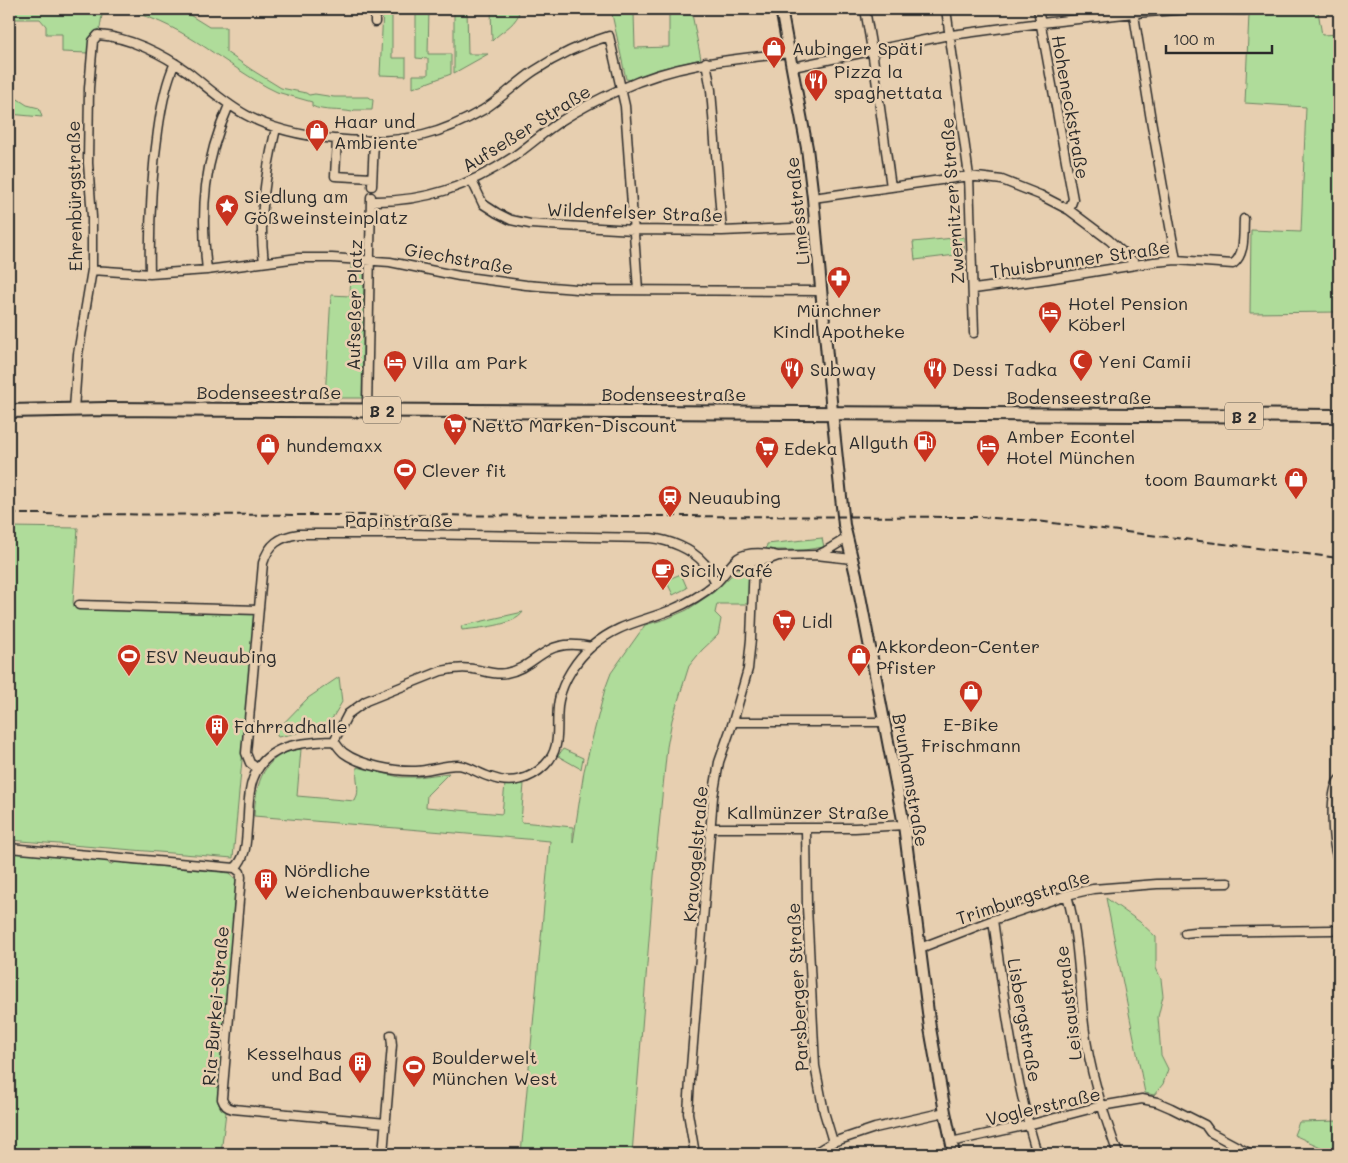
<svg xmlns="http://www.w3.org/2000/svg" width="1348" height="1163" font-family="Mali,sans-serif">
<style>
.green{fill:#afdc9a;stroke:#6d8462}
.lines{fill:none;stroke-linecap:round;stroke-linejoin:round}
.minor-casing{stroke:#2b2b2b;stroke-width:11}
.tertiary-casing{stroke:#2b2b2b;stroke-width:14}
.primary-casing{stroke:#2b2b2b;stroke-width:16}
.minor{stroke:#e7cfb0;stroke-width:8}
.tertiary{stroke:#e7cfb0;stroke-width:10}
.primary{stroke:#e7cfb0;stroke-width:12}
.rail{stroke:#2b2b2b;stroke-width:2;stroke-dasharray:8 4;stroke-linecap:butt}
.labels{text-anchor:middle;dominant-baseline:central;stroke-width:5;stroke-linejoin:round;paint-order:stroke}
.shield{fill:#e7cfb0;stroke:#635c53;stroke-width:1}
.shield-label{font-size:16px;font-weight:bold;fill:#2b2b2b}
.poi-label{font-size:18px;fill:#2b2b2b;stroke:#e7cfb0;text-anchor:start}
.street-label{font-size:18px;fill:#2b2b2b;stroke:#e7cfb0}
</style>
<rect width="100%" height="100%" fill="#e7cfb0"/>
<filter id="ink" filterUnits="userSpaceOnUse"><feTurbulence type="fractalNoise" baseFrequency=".02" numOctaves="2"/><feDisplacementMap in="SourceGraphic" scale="10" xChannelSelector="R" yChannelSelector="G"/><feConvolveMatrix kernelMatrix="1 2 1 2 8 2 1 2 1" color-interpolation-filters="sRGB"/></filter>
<g filter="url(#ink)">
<!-- green -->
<path class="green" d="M9,9H103L100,28L89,38L88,53L62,52V34H46V26L40,19H15L9,24Z
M119,9H180L209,27H226V52L252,70L281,88L306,93L309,95L315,94L334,97H369L373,100L372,110H354L352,112C339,109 324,112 312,106V102L277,92L267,87C215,58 180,21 119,9Z
M383,9H392V58H406V76L380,75Z
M416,9H429L428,54H451V74L413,88V75H428V59L416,58Z
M454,9H467L468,54H488L454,73Z
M491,9H516L519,14C513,27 501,31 492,41Z
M1318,11L1322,35L1339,34V312L1250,313L1251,230L1301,232L1306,107L1245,103L1249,14Z
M634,13L635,48L669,47V14H692L701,59L659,69L632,80L626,79L612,14Z
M9,58L14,68L10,77L13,81V86L9,89L10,94L27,105L39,108L42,117L9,114Z
M964,237V254L915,260L913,242Z
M351,265L364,266L362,398H325L331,295L350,296Z
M9,527L78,528L73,603L76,608H256L233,858L9,840Z
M822,538L824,547L804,550H766L767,544Z
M749,565V604H717L715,613L721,619L718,635L702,650L689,666L672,720L667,747L654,876L632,1154H521L550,841L254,816C256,782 263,754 301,749L297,796L355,801C361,790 355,779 357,767L399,777H418L449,773L427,795L426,807L502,814L505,784H524L521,822L573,827V843L584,771L605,689L611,673L645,625L666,619L687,610L714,592L736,571Z
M681,574L687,588L673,595L666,580Z
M523,612C514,626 478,628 462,630L461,626Z
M339,677L342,702L324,732H301L278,737L275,732L308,698Z
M563,749L583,758L581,769L558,756Z
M9,852L107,861L110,865L115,862L230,873L237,881L218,1102L221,1109L226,1112L221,1153L238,1154H9Z
M1106,898L1140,922L1156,937V968L1161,979L1163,996L1158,1017L1160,1042L1161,1055L1168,1069L1163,1084L1154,1095L1145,1093Z
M1339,1121V1154H1336L1294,1135L1299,1122Z"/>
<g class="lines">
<!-- minor casing -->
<g class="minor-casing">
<path id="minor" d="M865,9L872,50L891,187
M946,9L969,176L974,333
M1038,9L1073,199L1069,210
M1133,9L1151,120L1176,260
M375,22V9
M706,62L711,90L722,231
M793,67L944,36L1041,23L1134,13L1191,9L1245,10
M337,139L335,176L372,178
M472,181L483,204L497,213L511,220L530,224L634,230L722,231L816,227
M372,186L374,140
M813,198L969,176L1002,180L1040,195L1069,210L1109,240L1136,264
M371,201C424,202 468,187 513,157C529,146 544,132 561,121C579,109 601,98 621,89C674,64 733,59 790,53
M264,262C258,217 266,172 276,128
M92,270L150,274L207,270L298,258H332L390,262L459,276L526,285L589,290L821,291
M207,270C200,208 204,162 229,105
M150,274C149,226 151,179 158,131C161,109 165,84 175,63
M974,289L1048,279L1154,262L1176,260L1233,264C1246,254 1243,233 1244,219
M74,409L78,354L92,270V217L88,163L89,88L93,41L98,35C129,37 163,54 188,72C207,87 224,103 246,115C291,140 374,147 424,135C445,130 464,121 483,110C501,99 516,83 534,71C558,55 582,44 609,36L625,106L638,290
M367,410L371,197
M818,555L826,551L847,538
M735,563L770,559L778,556L816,555L852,559
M79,605L258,610
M733,722H885
M334,741C337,745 340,750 344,753C360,765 396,772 416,771C430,770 444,765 458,765C469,766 479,774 490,777C510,785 530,780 545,765C564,746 554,723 559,700C563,680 577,659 592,646C618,624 641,622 671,610C688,603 703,594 716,583
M334,741L348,714L366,701L441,671C454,668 466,667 479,670C488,672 497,675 506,673C524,670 534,658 549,650C562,643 577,644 591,647
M258,769L250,763L246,753L263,563C269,544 279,537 299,534H410L651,538C669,540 692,549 704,563C709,568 712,576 716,583C724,575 730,565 738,558C748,551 768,553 778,556
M1339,780C1329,792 1332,847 1339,861
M712,828H855L904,825
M806,828L807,907L815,1066L824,1112L833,1142
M9,848L235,868
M235,868L240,872L241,877L222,1099C224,1105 227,1108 233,1109L386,1123
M235,868C246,857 246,844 247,829C249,813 247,794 253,779C265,744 302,742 334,741
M1067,895C1079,938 1079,981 1084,1025C1089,1070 1103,1112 1118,1154
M993,920C1004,998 1014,1078 1037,1154
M1185,933L1194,932L1332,930
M920,948L993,920L1067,895L1093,889L1157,884L1228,883
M951,1142L1028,1125L1101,1106L1142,1099L1157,1102L1171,1108L1205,1125L1210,1132L1251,1154
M383,1154L392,1045L391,1035
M695,1154L688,1113L690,1080L713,797L719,762L733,722L748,669L751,639L754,561
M813,1154L833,1142L875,1128L945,1112"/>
</g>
<!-- tertiary casing -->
<g class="tertiary-casing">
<path id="tertiary" d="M781,9L807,148L813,198L832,412L844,525L856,575L904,825L930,1028L945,1112L954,1154"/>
</g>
<!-- primary casing -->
<g class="primary-casing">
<path id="primary" d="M9,411L106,409L279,410L1339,416"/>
</g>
<!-- minor -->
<use href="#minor" class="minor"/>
<!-- tertiary -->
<use href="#tertiary" class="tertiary"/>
<!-- primary -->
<use href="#primary" class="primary"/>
<!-- rail -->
<path class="rail" d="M9,514L980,517L1036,521L1339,558"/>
</g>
</g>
<!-- icons -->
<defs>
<g id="shop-pin" transform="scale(1.25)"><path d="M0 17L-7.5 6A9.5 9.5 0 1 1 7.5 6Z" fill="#c8321e" stroke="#e7cfb0"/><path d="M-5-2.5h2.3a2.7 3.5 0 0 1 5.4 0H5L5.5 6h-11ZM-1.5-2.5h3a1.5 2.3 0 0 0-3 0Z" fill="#fff"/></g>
<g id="restaurant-pin" transform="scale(1.25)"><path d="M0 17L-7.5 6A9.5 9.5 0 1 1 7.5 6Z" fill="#c8321e" stroke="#e7cfb0"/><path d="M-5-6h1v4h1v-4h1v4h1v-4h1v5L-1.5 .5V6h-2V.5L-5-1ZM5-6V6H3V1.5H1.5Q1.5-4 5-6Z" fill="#fff"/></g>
<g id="sight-pin" transform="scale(1.25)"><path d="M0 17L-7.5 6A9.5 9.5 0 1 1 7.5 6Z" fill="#c8321e" stroke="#e7cfb0"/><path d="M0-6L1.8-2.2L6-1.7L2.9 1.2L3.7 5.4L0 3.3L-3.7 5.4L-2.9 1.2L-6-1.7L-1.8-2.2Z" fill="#fff"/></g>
<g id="pharmacy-pin" transform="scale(1.25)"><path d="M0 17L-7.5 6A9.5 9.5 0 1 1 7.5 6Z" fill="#c8321e" stroke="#e7cfb0"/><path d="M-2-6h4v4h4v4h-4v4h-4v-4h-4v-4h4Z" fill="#fff"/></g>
<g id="hotel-pin" transform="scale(1.25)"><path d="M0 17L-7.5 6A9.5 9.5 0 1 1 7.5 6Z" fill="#c8321e" stroke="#e7cfb0"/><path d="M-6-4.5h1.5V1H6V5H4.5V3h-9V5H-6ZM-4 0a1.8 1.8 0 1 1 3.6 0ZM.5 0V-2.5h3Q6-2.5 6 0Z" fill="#fff"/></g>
<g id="mosque-pin" transform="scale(1.25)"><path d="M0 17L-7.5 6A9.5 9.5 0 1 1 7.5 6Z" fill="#c8321e" stroke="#e7cfb0"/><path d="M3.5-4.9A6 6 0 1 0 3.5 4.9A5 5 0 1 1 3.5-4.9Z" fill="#fff"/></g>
<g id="supermarket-pin" transform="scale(1.25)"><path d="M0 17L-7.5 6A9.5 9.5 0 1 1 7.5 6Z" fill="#c8321e" stroke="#e7cfb0"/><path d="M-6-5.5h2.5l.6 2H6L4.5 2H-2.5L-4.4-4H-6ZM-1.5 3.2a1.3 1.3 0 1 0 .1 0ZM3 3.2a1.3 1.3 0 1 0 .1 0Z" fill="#fff"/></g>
<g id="fuel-pin" transform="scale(1.25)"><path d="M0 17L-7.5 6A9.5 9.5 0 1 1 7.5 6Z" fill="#c8321e" stroke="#e7cfb0"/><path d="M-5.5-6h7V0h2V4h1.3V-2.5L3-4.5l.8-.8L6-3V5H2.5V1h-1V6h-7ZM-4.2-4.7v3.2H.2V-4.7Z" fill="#fff"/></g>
<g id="stadium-pin" transform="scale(1.25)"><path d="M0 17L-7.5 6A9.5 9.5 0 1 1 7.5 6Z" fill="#c8321e" stroke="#e7cfb0"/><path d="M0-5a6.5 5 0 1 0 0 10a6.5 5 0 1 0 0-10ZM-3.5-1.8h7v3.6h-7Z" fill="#fff"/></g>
<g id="station-pin" transform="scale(1.25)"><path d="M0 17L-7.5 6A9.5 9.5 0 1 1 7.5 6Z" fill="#c8321e" stroke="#e7cfb0"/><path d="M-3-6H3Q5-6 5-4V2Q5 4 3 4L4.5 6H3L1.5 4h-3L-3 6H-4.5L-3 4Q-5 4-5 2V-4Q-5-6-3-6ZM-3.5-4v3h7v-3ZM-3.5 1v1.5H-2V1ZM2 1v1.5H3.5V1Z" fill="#fff"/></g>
<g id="cafe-pin" transform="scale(1.25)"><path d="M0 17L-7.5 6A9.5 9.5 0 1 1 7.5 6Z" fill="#c8321e" stroke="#e7cfb0"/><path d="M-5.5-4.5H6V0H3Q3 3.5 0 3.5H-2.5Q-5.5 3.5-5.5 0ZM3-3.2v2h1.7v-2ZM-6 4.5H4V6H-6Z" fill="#fff"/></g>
<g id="building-pin" transform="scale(1.25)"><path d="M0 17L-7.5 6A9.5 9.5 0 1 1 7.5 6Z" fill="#c8321e" stroke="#e7cfb0"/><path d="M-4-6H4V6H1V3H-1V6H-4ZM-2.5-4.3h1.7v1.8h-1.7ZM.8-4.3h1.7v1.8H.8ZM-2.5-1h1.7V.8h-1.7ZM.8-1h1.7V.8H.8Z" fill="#fff"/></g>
</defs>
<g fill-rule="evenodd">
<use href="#shop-pin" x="774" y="48"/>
<use href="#restaurant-pin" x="816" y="81"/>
<use href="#shop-pin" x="317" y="131"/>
<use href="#sight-pin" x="227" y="206"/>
<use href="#pharmacy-pin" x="839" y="278"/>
<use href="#hotel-pin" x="1050" y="313"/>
<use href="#mosque-pin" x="1081" y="361"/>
<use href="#hotel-pin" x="395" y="362"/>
<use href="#restaurant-pin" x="792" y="369"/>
<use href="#restaurant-pin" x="935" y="369"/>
<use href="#supermarket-pin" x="455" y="425"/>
<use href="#fuel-pin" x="925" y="442"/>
<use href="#shop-pin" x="268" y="445"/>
<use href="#hotel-pin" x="988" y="446"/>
<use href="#supermarket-pin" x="767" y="448"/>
<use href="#stadium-pin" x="405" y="470"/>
<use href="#shop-pin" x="1296" y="479"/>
<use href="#station-pin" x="670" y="497"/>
<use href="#cafe-pin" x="663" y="570"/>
<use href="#supermarket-pin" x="784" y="621"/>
<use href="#stadium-pin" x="129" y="656"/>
<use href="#shop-pin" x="859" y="656"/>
<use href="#shop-pin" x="971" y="692"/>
<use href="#building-pin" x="217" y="726"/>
<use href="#building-pin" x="266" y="880"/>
<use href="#building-pin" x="360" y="1063"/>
<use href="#stadium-pin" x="414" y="1067"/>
</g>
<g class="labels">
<!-- shield labels -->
<g class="shield">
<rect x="363" y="396.5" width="38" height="27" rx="4"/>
<rect x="1225" y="402.5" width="38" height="27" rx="4"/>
</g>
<g class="shield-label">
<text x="382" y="410">B 2</text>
<text x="1244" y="416">B 2</text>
</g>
<!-- poi labels -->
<g class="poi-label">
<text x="792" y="48">Aubinger Späti</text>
<text x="834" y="71">Pizza la<tspan x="834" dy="21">spaghettata</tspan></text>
<text x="334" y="121">Haar und<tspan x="334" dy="21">Ambiente</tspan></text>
<text x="244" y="196">Siedlung am<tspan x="244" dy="21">Gößweinsteinplatz</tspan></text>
<text x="1068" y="303">Hotel Pension<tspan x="1068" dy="21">Köberl</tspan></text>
<text x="839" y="310" text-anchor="middle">Münchner<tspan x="839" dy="21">Kindl Apotheke</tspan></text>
<text x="1098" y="361">Yeni Camii</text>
<text x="412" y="362">Villa am Park</text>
<text x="810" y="369">Subway</text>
<text x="952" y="369">Dessi Tadka</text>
<text x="472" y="425">Netto Marken-Discount</text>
<text x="1006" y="436">Amber Econtel<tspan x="1006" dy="21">Hotel München</tspan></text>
<text x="908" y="442" text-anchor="end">Allguth</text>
<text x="286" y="445">hundemaxx</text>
<text x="784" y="448">Edeka</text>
<text x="422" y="470">Clever fit</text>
<text x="1278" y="479" text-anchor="end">toom Baumarkt</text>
<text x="688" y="497">Neuaubing</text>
<text x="680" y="570">Sicily Café</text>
<text x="802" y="621">Lidl</text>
<text x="876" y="646">Akkordeon-Center<tspan x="876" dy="21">Pfister</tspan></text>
<text x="146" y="656">ESV Neuaubing</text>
<text x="971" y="724" text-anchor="middle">E-Bike<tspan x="971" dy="21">Frischmann</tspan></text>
<text x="234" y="726">Fahrradhalle</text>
<text x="284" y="870">Nördliche<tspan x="284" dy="21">Weichenbauwerkstätte</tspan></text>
<text x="342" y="1053" text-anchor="end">Kesselhaus<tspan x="342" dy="21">und Bad</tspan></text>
<text x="432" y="1057">Boulderwelt<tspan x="432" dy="21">München West</tspan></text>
</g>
<!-- street labels -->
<g class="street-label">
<text transform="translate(1071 107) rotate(80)">Hoheneckstraße</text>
<text transform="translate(526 128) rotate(-32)">Aufseßer Straße</text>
<text transform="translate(74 196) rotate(-91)">Ehrenbürgstraße</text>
<text transform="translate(952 201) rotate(-94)">Zwernitzer Straße</text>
<text transform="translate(797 211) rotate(-96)">Limesstraße</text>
<text transform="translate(635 212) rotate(2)">Wildenfelser Straße</text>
<text transform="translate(459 258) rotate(10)">Giechstraße</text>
<text transform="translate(1080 259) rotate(-8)">Thuisbrunner Straße</text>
<text transform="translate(354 305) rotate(-89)">Aufseßer Platz</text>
<text x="269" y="392">Bodenseestraße</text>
<text x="674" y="394">Bodenseestraße</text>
<text x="1079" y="397">Bodenseestraße</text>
<text x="399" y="520">Papinstraße</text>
<text transform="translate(911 780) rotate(80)">Brunhamstraße</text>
<text x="808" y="812">Kallmünzer Straße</text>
<text transform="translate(695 854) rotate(-85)">Kravogelstraße</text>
<text transform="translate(1023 897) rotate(-18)">Trimburgstraße</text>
<text transform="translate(797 987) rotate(-93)">Parsberger Straße</text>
<text transform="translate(1068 1003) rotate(-97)">Leisaustraße</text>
<text transform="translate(215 1006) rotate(-85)">Ria-Burkei-Straße</text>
<text transform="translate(1025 1020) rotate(80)">Lisbergstraße</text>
<text transform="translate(1043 1106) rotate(-13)">Voglerstraße</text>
</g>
</g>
<!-- margin -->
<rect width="1348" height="1163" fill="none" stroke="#e7cfb0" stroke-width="30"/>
<rect x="15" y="15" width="1318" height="1133" fill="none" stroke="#2b2b2b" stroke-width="2" filter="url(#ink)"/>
<!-- scale -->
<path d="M1166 45v8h106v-8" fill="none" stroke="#2b2b2b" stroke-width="2.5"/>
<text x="1173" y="45" font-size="15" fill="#2b2b2b" stroke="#e7cfb0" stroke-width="4" paint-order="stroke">100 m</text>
</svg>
